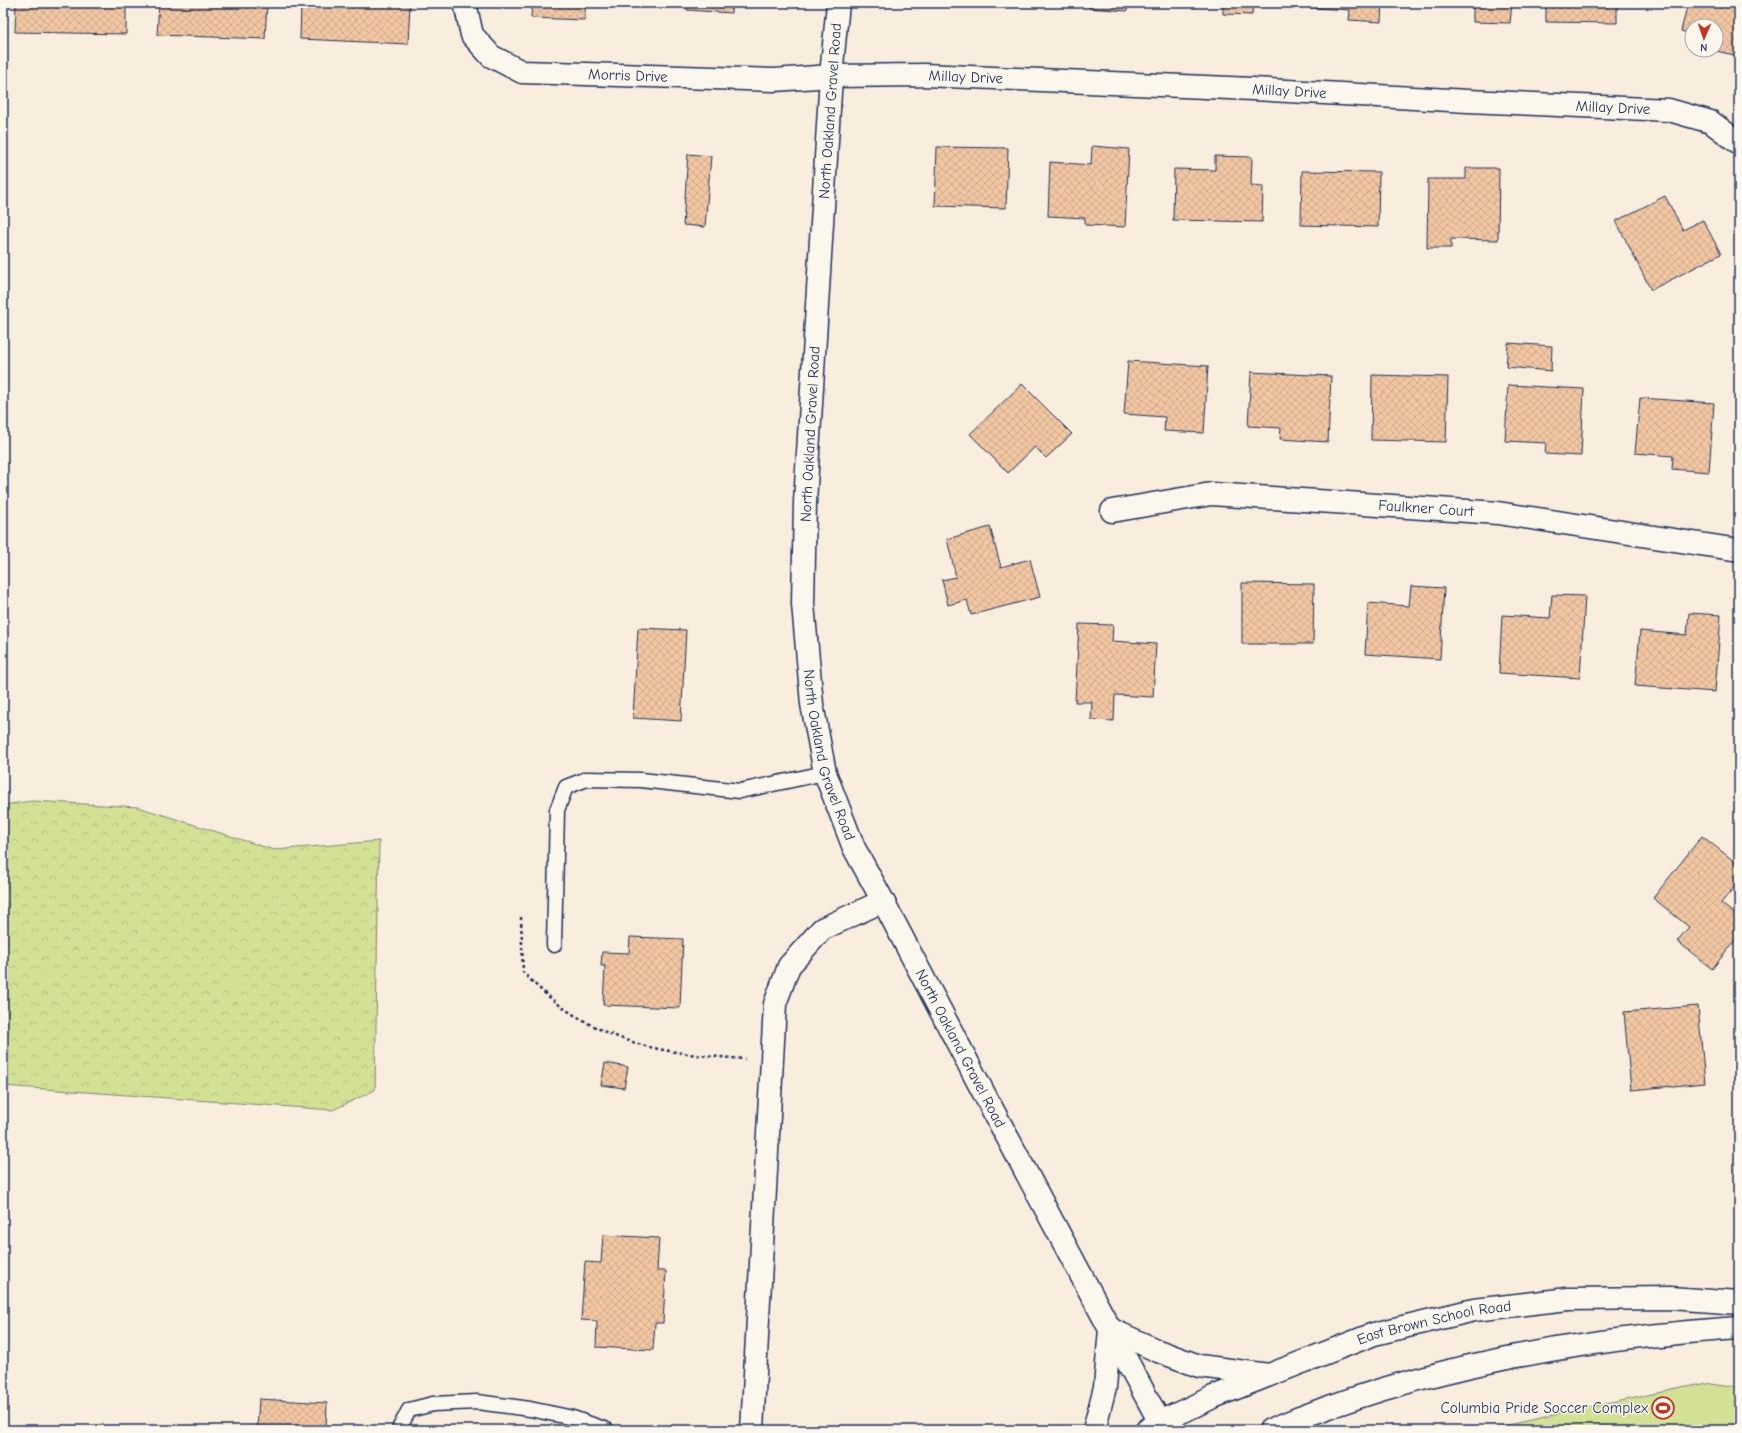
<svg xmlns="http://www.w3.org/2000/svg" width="1742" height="1433" font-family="'Comic Neue',sans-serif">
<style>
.grass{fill:#d3e194;stroke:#778879}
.forest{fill:url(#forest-crowns);stroke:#778879}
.building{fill:url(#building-cross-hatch);stroke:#1b2f5e}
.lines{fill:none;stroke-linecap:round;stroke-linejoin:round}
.lane-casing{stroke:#1b2f5e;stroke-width:17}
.street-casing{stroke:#1b2f5e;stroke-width:25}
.secondary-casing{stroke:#1b2f5e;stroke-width:25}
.path{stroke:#1b2f5e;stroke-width:2.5;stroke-dasharray:3 3;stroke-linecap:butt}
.lane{stroke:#fbf7ec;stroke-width:14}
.street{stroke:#fbf7ec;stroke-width:22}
.secondary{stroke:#fbf7ec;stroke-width:22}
.labels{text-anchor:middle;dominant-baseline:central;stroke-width:3;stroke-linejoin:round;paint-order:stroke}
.street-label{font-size:15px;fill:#1b2f5e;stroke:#fbf7ec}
.poi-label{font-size:15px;fill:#1b2f5e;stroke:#fbf7ec;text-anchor:end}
</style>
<defs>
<pattern id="forest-crowns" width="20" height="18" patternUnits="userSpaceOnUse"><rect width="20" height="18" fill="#d3e194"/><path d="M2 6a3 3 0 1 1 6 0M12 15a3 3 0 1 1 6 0" fill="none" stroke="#b5c182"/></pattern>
<pattern id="building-cross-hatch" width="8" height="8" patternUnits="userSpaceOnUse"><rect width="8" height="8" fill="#f2c7a2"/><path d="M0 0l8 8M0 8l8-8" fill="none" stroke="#cfab8e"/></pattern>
</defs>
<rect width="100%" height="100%" fill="#f9eddd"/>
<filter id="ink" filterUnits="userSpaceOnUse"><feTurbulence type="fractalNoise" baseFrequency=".025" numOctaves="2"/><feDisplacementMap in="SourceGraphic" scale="8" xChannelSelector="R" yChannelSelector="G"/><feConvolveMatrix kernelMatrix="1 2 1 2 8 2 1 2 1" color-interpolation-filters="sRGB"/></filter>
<g filter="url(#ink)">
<!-- grass -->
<path class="grass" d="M1710,1382L1739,1386V1430H1483Z"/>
<!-- forest -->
<path class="forest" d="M32,801L138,807L274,850L379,841L375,1090L333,1110L3,1086V805Z"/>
<!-- building -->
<path class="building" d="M16,3H126V34L15,32Z
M159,3H267L265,39L157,35Z
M301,3H410L408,44L300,39Z
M532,3H585V20L531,18Z
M688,3H732L731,13L687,10Z
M1089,3H1128L1127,11L1089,8Z
M1218,3H1253L1252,15L1223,14V3Z
M1298,3H1382L1381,22L1349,20L1350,10L1298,7Z
M1434,3H1512L1510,23L1473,22V8L1434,6Z
M1546,3H1617V23L1546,22Z
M1688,3H1739V56L1716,51L1718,40H1716V26H1692V34L1681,31Z
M1092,146L1129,149L1125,227L1085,225V218L1048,216L1050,162L1091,165Z
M937,147L1008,148L1006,208L935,206Z
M688,154L711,156L705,227L683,225Z
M1215,156L1252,157L1251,185L1263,186L1262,222L1173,220L1174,169L1215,170Z
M1466,168H1499L1498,240L1451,239V248H1427L1428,179H1466Z
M1302,171L1379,172L1378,227L1301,225Z
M1665,196L1683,230L1703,220L1721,254L1651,290L1616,221Z
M1508,343L1552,346L1551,371L1506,367Z
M1128,361L1208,366L1204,433L1164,431L1165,417L1124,414Z
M1251,372L1331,376L1328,442L1280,439L1281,428L1248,426Z
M1372,375L1448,377L1446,442L1371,440Z
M1022,384L1072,434L1046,458L1035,447L1008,473L970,434Z
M1508,385L1584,389L1581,456L1545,454L1546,443L1505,441Z
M1640,398L1714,403L1709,472L1672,469L1673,456L1635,453Z
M990,527L1001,567L1030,559L1040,597L971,615L967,600L948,605L942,580L956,577L947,539Z
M1242,583L1314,584L1313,644H1242Z
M1411,586L1444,588L1440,659L1365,654L1368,603L1409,606Z
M1552,595L1585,596L1580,678L1499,673L1502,615L1550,618Z
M1689,613L1721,615L1715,692L1635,686L1640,631L1687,635Z
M1079,624L1113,625L1112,641L1156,644L1153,697L1115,695L1114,721L1091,720L1092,702H1075Z
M638,628L686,630L681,721L633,718Z
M1702,836L1739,865V881L1721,903L1739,918V936L1712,969L1677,941L1689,927L1653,898Z
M630,937L683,939L680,1008L603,1005L605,966H601L602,952L629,953Z
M1698,1006L1705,1083L1631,1090L1624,1012Z
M605,1063L628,1067L624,1088L601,1085Z
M1739,1138V1176L1736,1175Z
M603,1235L659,1238L657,1271H666L663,1323H655L653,1350L596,1347L597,1321L581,1320L585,1262L601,1263Z
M259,1399L327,1403L326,1430H257Z"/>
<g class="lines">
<!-- lane casing -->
<g class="lane-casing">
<path id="lane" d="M554,945L557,810L566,787L587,779L641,780L740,791L825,773
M399,1430L400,1427L409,1410L433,1404L477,1402L530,1409L573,1418L607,1430"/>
</g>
<!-- street casing -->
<g class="street-casing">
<g id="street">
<path id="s1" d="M465,3L472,35L491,56L522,72L774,80L831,76L924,75L1253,89L1468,101L1669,110L1711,122L1739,143"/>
<path id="s2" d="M1112,511L1211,494L1498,513L1739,550"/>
<path d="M752,1430L775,1004L789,966L822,929L883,901"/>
</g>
</g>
<!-- secondary casing -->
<g class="secondary-casing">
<g id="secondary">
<path id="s3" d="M838,3L831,76L805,502L803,604L812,704L825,773L854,848L883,901L989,1103L1164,1430"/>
<path d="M1094,1430L1105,1387L1110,1329L1158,1351L1199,1366L1269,1375"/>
<path id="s4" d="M1147,1430L1160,1422L1213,1397L1374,1334L1474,1310L1568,1299L1670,1298L1739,1303"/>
<path d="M1270,1430C1419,1367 1578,1339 1739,1328"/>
</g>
</g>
<!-- path -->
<path class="path" d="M521,917L523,972C563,1016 617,1044 676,1052C699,1056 722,1057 745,1059"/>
<!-- lane -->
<use href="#lane" class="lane"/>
<!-- street -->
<use href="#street" class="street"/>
<!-- secondary -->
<use href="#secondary" class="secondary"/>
</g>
</g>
<!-- icons -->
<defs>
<g id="stadium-ring" transform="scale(1.15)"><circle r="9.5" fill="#fbf7ec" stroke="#c8321e" stroke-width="1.5"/><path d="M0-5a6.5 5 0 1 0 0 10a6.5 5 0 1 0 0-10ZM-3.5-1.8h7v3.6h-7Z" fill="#c8321e"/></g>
</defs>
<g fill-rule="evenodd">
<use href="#stadium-ring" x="1663" y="1408"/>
</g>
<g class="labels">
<!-- street labels -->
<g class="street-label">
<text stroke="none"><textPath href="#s1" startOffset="202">Morris Drive</textPath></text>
<text stroke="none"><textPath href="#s1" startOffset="540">Millay Drive</textPath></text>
<text stroke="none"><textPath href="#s1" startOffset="864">Millay Drive</textPath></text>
<text stroke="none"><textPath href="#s1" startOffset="1188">Millay Drive</textPath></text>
<text transform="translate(830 111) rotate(-86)">North Oakland Gravel Road</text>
<text transform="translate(810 434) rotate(-87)">North Oakland Gravel Road</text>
<text stroke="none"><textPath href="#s2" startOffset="316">Faulkner Court</textPath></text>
<text stroke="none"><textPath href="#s3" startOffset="756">North Oakland Gravel Road</textPath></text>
<text stroke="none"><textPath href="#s3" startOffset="1080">North Oakland Gravel Road</textPath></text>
<text stroke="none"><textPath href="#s4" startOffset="308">East Brown School Road</textPath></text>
</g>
<!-- poi labels -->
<g class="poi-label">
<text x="1648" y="1408">Columbia Pride Soccer Complex</text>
</g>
</g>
<!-- margin -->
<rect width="1742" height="1433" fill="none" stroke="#fbf7ec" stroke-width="16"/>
<rect x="8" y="8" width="1726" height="1417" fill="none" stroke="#1b2f5e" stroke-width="1.5" filter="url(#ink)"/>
<!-- north arrow -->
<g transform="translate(1704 38) rotate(182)"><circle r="19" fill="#fbf7ec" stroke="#a1a7b3"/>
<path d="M0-3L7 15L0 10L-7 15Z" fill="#c8321e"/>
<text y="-6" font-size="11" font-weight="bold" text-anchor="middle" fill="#1b2f5e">N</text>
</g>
</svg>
